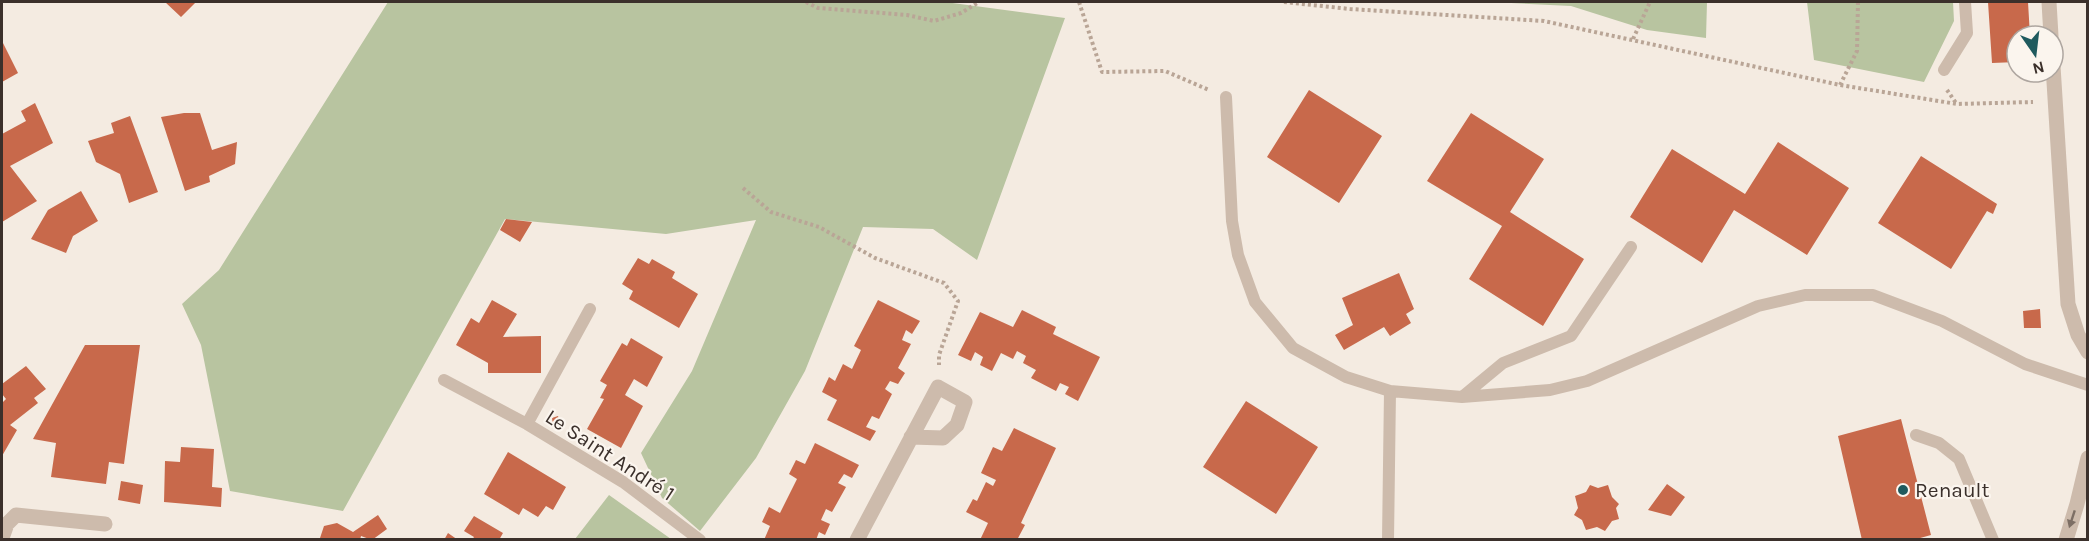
<svg xmlns="http://www.w3.org/2000/svg" width="2089" height="541" font-family="Karla,sans-serif">
<style>
.green{fill:#b8c4a0}
.building{fill:#c8694b}
.lines{fill:none;stroke-linecap:round;stroke-linejoin:round}
.path{stroke:#b9a596;stroke-width:4;stroke-dasharray:3 3;stroke-linecap:butt}
.service{stroke:#cdbbac;stroke-width:12}
.minor{stroke:#cdbbac;stroke-width:15}
.tertiary{stroke:#cdbbac;stroke-width:15}
.oneway{fill:#7d6f65}
.poi-dot{fill:#1f5a5e;stroke:#fbf5ee;stroke-width:2}
.labels{text-anchor:middle;dominant-baseline:central;stroke-width:4.5;stroke-linejoin:round;paint-order:stroke}
.street-label{font-size:21px;fill:#3b302b;stroke:#fbf5ee}
.poi-label{font-size:21px;fill:#3b302b;stroke:#fbf5ee;text-anchor:start}
</style>
<rect width="100%" height="100%" fill="#f4ebe1"/>
<!-- green -->
<path class="green" d="M388,2H945L1065,18L977,260L933,229L863,227L805,371L756,458L700,531L662,498L641,453L692,371L756,220L666,234L505,219L343,511L230,491L201,345L182,304L219,270Z
M1491,2H1707L1706,38L1647,30L1571,6Z
M1807,2H1953L1954,21L1924,82L1814,60Z
M609,495L671,539H575Z"/>
<!-- building -->
<path class="building" d="M165,2H196L181,17Z
M1988,2H2028L2030,36H2017V62L1992,63Z
M2,41L18,73L2,82Z
M1309,90L1382,136L1339,203L1267,157Z
M35,103L53,143L10,166L37,201L2,222V134L26,121L21,111Z
M184,113H200L212,150L237,142L235,164L209,176L210,182L185,191L161,117Z
M1471,113L1544,159L1510,212L1584,259L1543,326L1469,279L1502,226L1427,181Z
M130,116L158,192L129,203L120,174L96,162L88,141L114,133L111,123Z
M1778,142L1849,188L1807,255L1734,210L1702,263L1630,217L1672,149L1745,194Z
M1921,156L1997,204L1993,214L1987,211L1951,269L1878,223Z
M81,191L98,221L73,236L66,253L31,239L48,210Z
M506,219L532,222L520,242L500,230Z
M638,258L649,264L652,259L675,272L672,278L698,294L679,328L629,299L633,291L622,284Z
M1399,273L1414,309L1406,314L1411,323L1390,336L1384,327L1344,350L1335,335L1353,325L1342,298Z
M492,300L517,314L503,337L541,336V373H488V363L456,345L471,318L479,323Z
M878,300L920,321L912,334L906,330L902,340L911,344L898,368L905,373L898,384L890,381L885,389L892,394L879,419L872,416L866,427L876,431L870,441L827,420L837,400L822,392L829,377L835,381L843,364L852,369L861,350L854,346Z
M2040,309L2041,328H2024L2023,311Z
M1022,310L1056,327L1053,334L1100,357L1078,401L1065,394L1069,387L1060,383L1056,391L1031,378L1036,370L1023,363L1026,356L1017,351L1013,359L1001,353L992,371L980,365L983,357L975,352L971,361L958,355L980,312L1013,327Z
M631,338L663,357L647,387L634,379L625,395L643,406L621,448L587,429L604,399L600,398L607,385L600,381L622,343L627,346Z
M85,345H140L124,464L109,462L106,484L51,477L56,443L33,439Z
M26,366L46,389L34,398L38,403L10,425L17,430L2,456V403L6,399L2,394V384Z
M1246,401L1318,447L1276,514L1203,467Z
M558,416L560,422L553,425L552,418Z
M1901,419L1931,535L1913,540H1862L1838,436Z
M1014,428L1056,448L1021,523L1025,525L1017,540H980L988,523L966,512L973,499L977,501L986,482L993,486L996,480L981,473L993,447L1002,451Z
M815,443L859,465L852,478L844,474L838,483L846,487L832,512L826,509L821,520L830,524L825,535L819,532L816,540H764L770,526L762,522L769,507L780,513L797,479L789,474L796,460L805,464Z
M181,447L214,449L212,487L222,488L221,507L164,502L165,461L180,462Z
M508,452L566,487L553,510L546,506L538,517L523,508L519,515L484,494Z
M121,481L143,485L140,504L118,500Z
M1667,484L1685,497L1671,516L1648,510Z
M1590,485L1598,488L1608,485L1612,497L1619,504L1616,508L1619,519L1612,521L1605,531L1597,527L1586,530L1582,520L1574,515L1578,508L1575,496L1586,492Z
M378,515L387,529L372,540L361,536L360,540L320,538L324,526L337,523L353,532Z
M474,516L503,533L499,540H472L474,537L464,531Z
M448,533L458,540H444Z"/>
<g class="lines">
<!-- path -->
<path class="path" d="M806,2L818,8L907,15L934,21L961,13L979,2
M1079,2L1102,72L1165,71L1209,90
M1284,2L1350,9L1544,21L1840,85L1957,104L2033,102
M1633,39L1650,2
M1840,85L1857,51L1858,2
M1947,90L1956,103
M743,188L771,212L819,227L875,258L944,283L958,301L939,355V365"/>
<!-- service -->
<path class="service" d="M1944,70L1967,33L1965,2
M1226,97L1232,221L1238,255L1255,302L1293,348L1346,377L1390,391L1462,397L1550,390L1587,381L1758,306L1805,295H1873L1942,321L2025,364L2088,385
M444,380L527,424L623,482L700,540
M1462,397L1503,363L1571,336L1631,247
M527,424L590,309
M1916,435L1939,443L1959,459L1993,540
M1388,540L1390,391"/>
<!-- minor -->
<path class="minor" d="M2049,2L2051,36
M2053,66L2068,304L2078,335L2088,352
M2,538L7,524L16,515L105,524
M857,540L938,387L965,402L957,425L943,438L911,437"/>
<!-- tertiary -->
<path class="tertiary" d="M2066,540L2077,504L2088,458"/>
</g>
<!-- one-way arrows -->
<defs><path id="oneway-solid" d="M-6-.8H1V-3.2L6.5 0L1 3.2V.8H-6Z" transform="scale(1.5)"/></defs>
<use class="oneway" href="#oneway-solid" transform="translate(2072 519) rotate(108)"/>
<!-- markers -->
<circle class="poi-dot" cx="1903" cy="490" r="6"/>
<g class="labels">
<!-- street labels -->
<g class="street-label">
<text transform="translate(610 455) rotate(33)">Le Saint André 1</text>
</g>
<!-- poi labels -->
<g class="poi-label">
<text x="1915" y="490">Renault</text>
</g>
</g>
<!-- border -->
<rect width="2089" height="541" fill="none" stroke="#3b302b" stroke-width="6"/>
<!-- north arrow -->
<g transform="translate(2035 54) rotate(166)"><circle r="28" fill="#fbf5ee" stroke="#aea6a0" stroke-width="1.5"/>
<path d="M0-4.5L10 22L0 15L-10 22Z" fill="#1f5a5e"/>
<text y="-9" font-size="16" font-weight="bold" text-anchor="middle" fill="#3b302b">N</text>
</g>
</svg>
